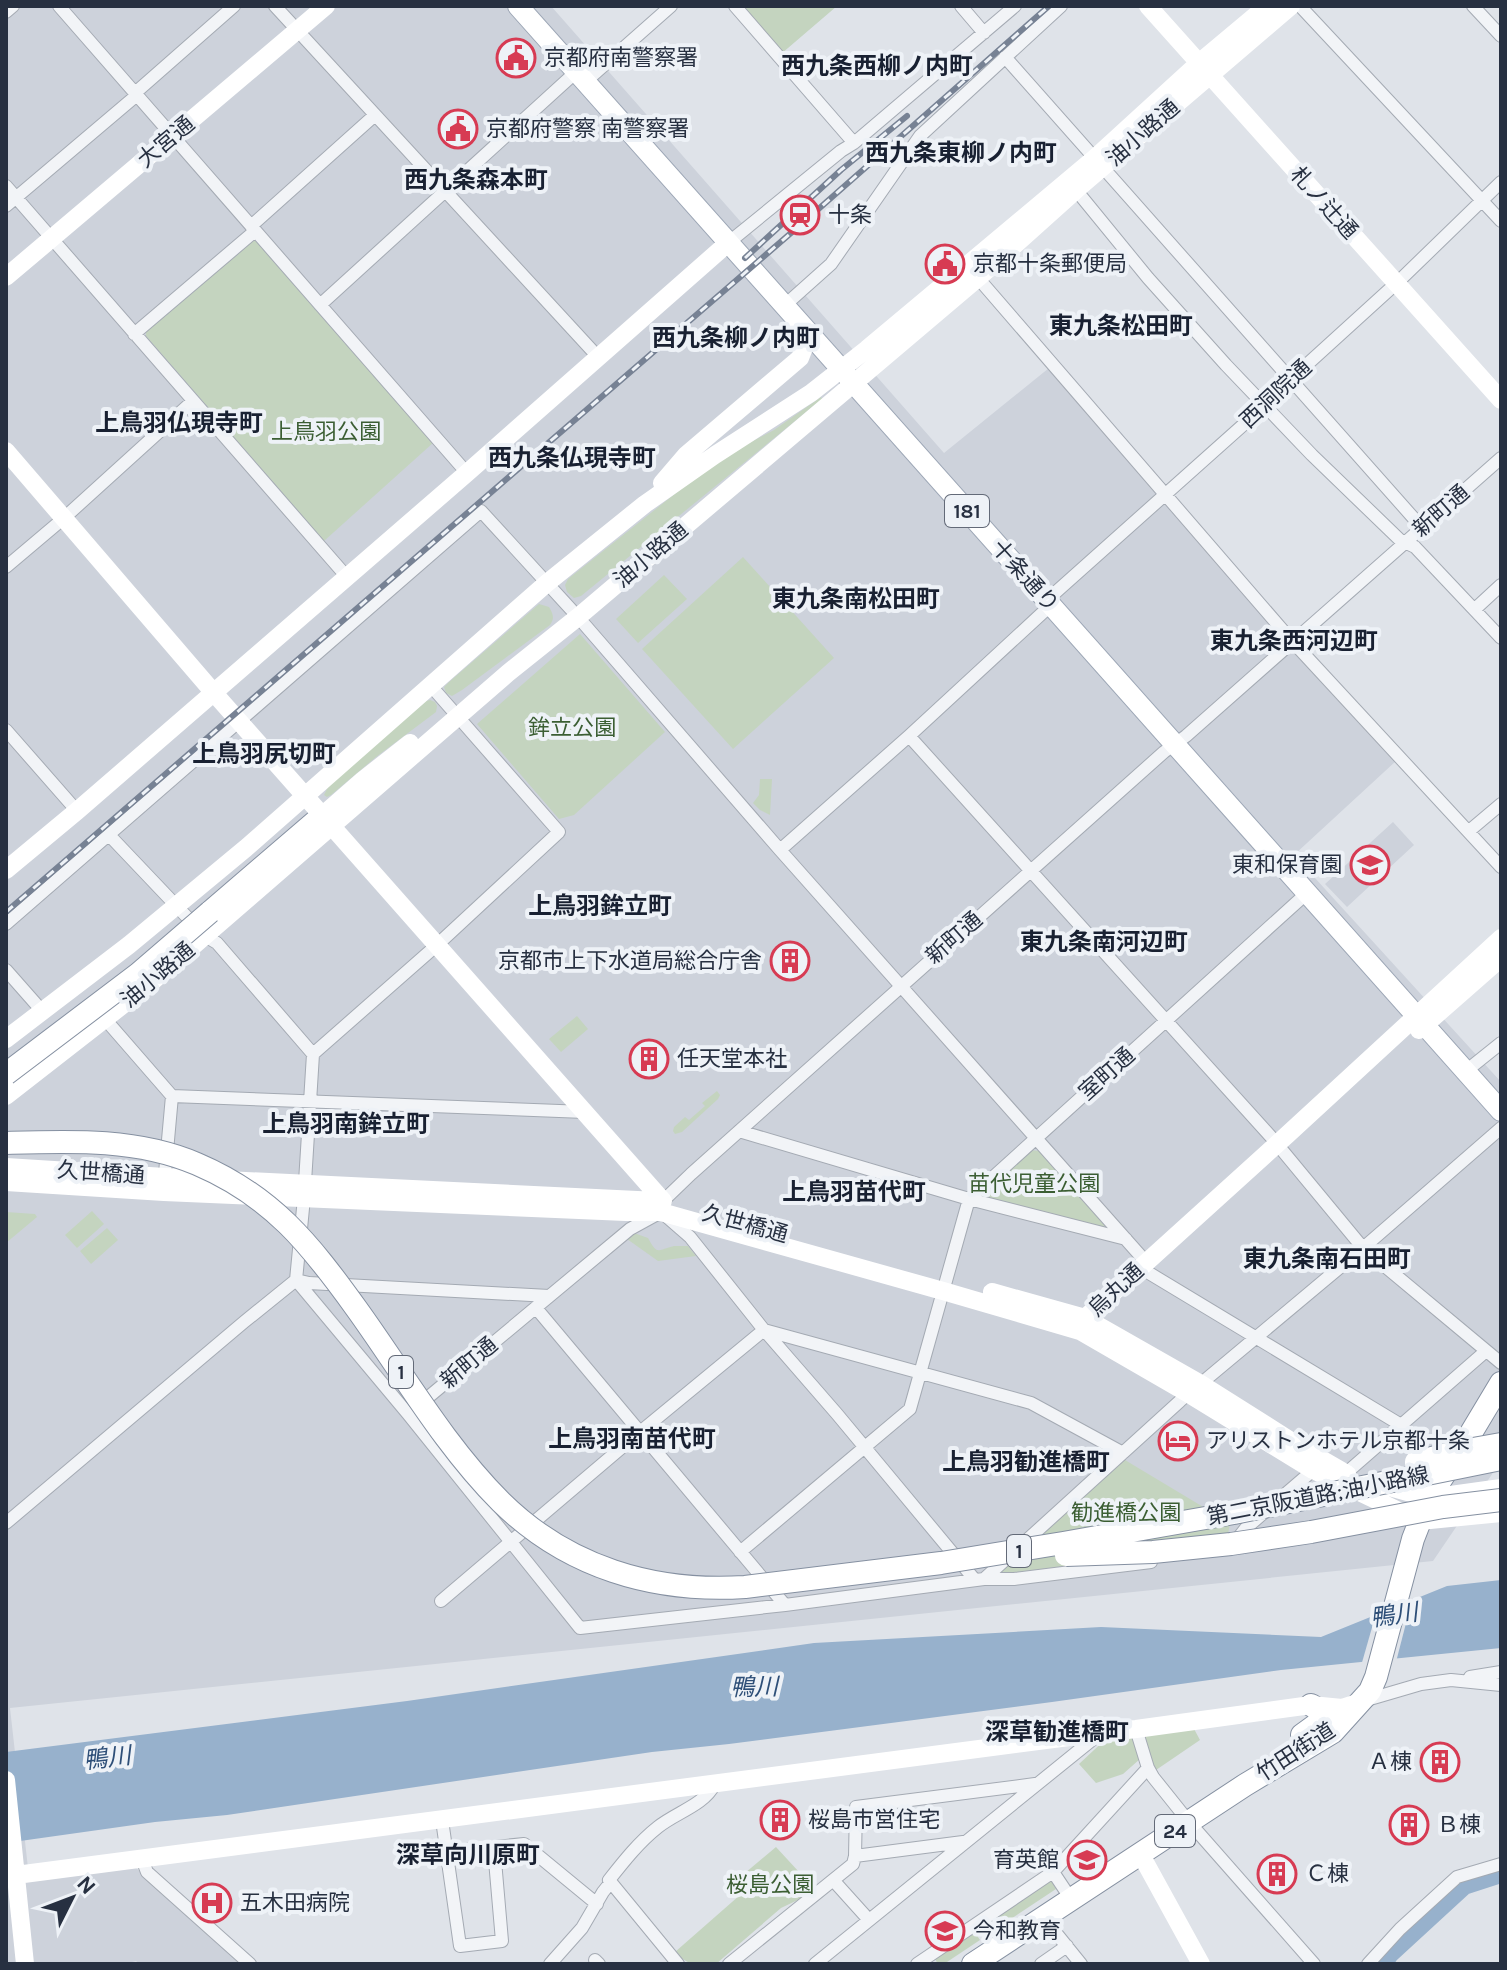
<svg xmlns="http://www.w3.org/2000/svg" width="1507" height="1970" font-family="Karla,'Noto Sans JP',sans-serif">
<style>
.built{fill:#cdd2db}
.green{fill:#c4d4bf}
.water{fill:#97b1cc}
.pier{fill:#dfe3e9}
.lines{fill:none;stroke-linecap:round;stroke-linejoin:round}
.river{stroke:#97b1cc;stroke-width:18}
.street-casing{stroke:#a4aab3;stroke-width:14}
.primary-casing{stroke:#9da7b6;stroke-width:22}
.highway-casing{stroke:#8590a1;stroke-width:24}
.street{stroke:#f2f4f7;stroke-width:12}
.secondary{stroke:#fff;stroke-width:18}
.primary{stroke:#fff;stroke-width:20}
.highway{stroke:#fff;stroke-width:22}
.rail-casing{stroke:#778294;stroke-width:6}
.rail{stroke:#eef2f7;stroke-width:3;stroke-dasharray:9;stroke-linecap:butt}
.highway-bridge-casing{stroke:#8590a1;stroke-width:24;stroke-linecap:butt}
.highway-bridge{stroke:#fff;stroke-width:22}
.labels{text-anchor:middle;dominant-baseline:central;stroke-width:8;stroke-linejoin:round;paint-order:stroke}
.shield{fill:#eef2f7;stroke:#636a78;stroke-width:2}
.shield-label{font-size:20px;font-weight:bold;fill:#273041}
.poi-label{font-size:22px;fill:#273041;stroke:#eef2f7;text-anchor:start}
.street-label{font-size:22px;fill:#273041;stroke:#eef2f7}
.park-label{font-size:22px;fill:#3b5e33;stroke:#eef2f7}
.neighbourhood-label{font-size:24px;font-weight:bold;fill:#192132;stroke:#eef2f7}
.water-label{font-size:24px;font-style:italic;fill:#2e4f78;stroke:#eef2f7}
</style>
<rect width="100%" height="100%" fill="#dfe3e9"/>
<!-- built -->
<path class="built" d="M6,6H551L944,453L1049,368L1396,761L1294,855L1501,1082V1461L1433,1561L10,1708L28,1868L135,1867L243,1964H140L136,1961L124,1964H6Z
M1393,822L1414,845L1347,907L1325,884Z"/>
<!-- green -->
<path class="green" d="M739,6H837L781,54Z
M252,240L256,241L433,443L324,541L146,336V331Z
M821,397L822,399L581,596L574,598L567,592L565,585L568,579L691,481L735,450L774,430Z
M743,557L834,658L733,749L642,649Z
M664,575L687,599L638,643L616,619Z
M539,604L549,607C553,614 555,618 550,625L462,690L452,696L446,693L444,687L449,682Z
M580,634L665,732L574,815L559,819L477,724Z
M430,700L435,702L437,706L436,712L376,757L331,795L327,797L324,795L329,785L426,701Z
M760,779H772L770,815L760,810L753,803L759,795Z
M577,1016L588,1029L561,1052L549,1039Z
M717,1091L720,1095L718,1099L682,1132L675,1134L673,1131L674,1127L685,1117L689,1120L705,1106L702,1103Z
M1031,1150L1039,1151L1105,1225L1104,1230L988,1199L986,1192Z
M92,1211L104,1224L77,1248L65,1235Z
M6,1212L35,1214L37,1217L6,1243Z
M107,1228L118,1240L91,1264L80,1251Z
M634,1233L648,1238C658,1256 657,1250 674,1246C676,1246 685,1246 688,1246L696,1256L658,1261L627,1239Z
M1118,1460H1125L1230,1523L1227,1540L1121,1559L1002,1574L1000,1570Z
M1193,1727L1200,1740L1156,1770L1150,1763L1142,1738L1146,1733Z
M1128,1734L1133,1740L1140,1759L1123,1774L1096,1783L1079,1764L1109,1736Z
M776,1847L811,1885L812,1890L802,1898L781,1908L716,1964C696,1964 689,1967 675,1952L740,1895L732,1884Z
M1050,1878L1056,1889L988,1934L982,1926Z
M974,1931L980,1940L944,1964H938L935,1959Z"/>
<!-- water -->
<path class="water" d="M1501,1580V1648L1281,1670L1052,1702L729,1744L652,1752L227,1815L155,1822L13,1842L6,1752L407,1701L814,1643L1101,1627L1321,1637L1447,1586Z"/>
<!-- pier -->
<path class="pier" d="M1413,1596L1396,1662L1361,1666L1377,1610Z"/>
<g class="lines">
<!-- river -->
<path class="river" d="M1383,1964L1390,1954L1464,1886L1501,1874"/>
<!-- street casing -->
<g class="street-casing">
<path id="street" d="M59,6L467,473
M275,6L599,358
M735,6L854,143
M961,6L984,33
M1300,6L1501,221
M1473,6L1501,36
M6,12L13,6
M1005,57L1417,522L1423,527
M585,82L671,6
M135,93L234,6
M6,186L347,577
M1076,190L1148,278L1226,365L1312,455L1400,540L1415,547L1501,638
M6,206L137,95
M251,226L375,115
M728,243L841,151L854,143L1015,6
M978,278L1292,641L1501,867
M320,305L576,72
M784,306L831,264L920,136L1061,6
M134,334L255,231
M6,567L64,518L193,401
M1047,600L1289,384L1291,379L1401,279L1501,182
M1475,609L1501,585
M6,730L77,811
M909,736L1272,1138L1363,1248L1501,1363
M1469,831L1501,804
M110,836L205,936L217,943L313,1054
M780,850L909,736L1051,605
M6,924L481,511L578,617L780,850L1146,1262
M6,970L43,1012
M105,1019L172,1096L164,1184
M1466,1071L1501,1043
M172,1096L585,1112
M739,1131L969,1199L1126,1239
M667,1217L690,1237L764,1330L837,1414L975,1580
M1149,1273L1401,1425
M296,1280L408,1414L580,1628L785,1605L984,1579L1180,1401L1363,1248L1501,1128
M296,1280L309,1283L549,1296
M536,1308L785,1605
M764,1330L1031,1403L1123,1453
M420,1404L630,1229L661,1212L663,1201L691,1174L1164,752L1186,736L1501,458
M1345,1474L1486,1351
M6,1523L244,1322L296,1280L304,1198L313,1054L437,945L559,832L431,686
M1233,1541L1239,1537L1246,1528L1318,1466
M740,1552L910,1409L969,1199L1307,893
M984,1579H1014L1151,1562
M441,1601L640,1432L764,1330
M1470,1677L1501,1672
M1363,1701L1421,1684L1451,1680L1501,1685
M1136,1729L1148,1768L1153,1777L1189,1822L1314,1964
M442,1820L460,1946L502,1941L494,1849
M447,1852L524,1844L597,1904
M855,1856L963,1842
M142,1859L147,1872L250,1964
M1053,1872L1071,1899
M833,1880L869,1920
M1043,1917L1081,1964
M595,1960L599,1964
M550,1964L582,1928L603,1892L611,1882
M678,1964L609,1880C624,1861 639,1842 658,1827C675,1813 704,1805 714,1785
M729,1964L853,1864L855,1856L856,1807L1035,1784
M815,1964L1098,1735
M917,1964L1053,1872L1148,1768
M1041,1964L1067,1946
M1368,1964L1400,1929L1457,1877L1501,1864"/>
</g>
<!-- primary casing -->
<g class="primary-casing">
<path id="primary" d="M518,6L1501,1111"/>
</g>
<!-- highway casing -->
<g class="highway-casing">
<path id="highway" d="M210,912L323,815
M1302,1735L1324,1719L1321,1711L1311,1705
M973,1964L1245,1785L1333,1732L1370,1691L1376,1677L1413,1539L1429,1498L1471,1433L1501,1383"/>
</g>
<!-- street -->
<use href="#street" class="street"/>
<!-- secondary -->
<path class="secondary" d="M1148,6L1501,400
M6,277L326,6
M6,451L214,693L663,1201
M662,483L686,455L800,358L805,345L807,331
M323,815L363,780L410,743
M6,870L77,811L467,473L728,243
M1419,1030L1501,958
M6,1039L129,945L246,848L547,583L645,504L715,455L811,393L867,349L1095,158L1199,63L1267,6
M6,1096L147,986L508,673L578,617L978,278L1076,190L1291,6
M6,1167L165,1177L658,1201
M6,1182L164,1192L626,1212H661L943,1291L1080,1331L1189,1394L1313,1470L1420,1521L1501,1513
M992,1292L1085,1318L1201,1384L1302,1448L1347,1474
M1081,1327L1085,1318L1287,1135L1501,938
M1379,1484L1429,1498L1501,1488
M6,1780L25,1964
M1140,1853L1201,1964
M16,1875L1100,1733L1136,1729L1311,1705L1342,1708L1360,1702"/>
<!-- primary -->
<use href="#primary" class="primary"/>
<!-- highway -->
<use href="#highway" class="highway"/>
<!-- rail casing -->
<g class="rail-casing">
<path id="rail" d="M745,258L841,170L907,116
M6,912L806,220L1049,6"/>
</g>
<!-- rail -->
<use href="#rail" class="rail"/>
<!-- highway-bridge casing -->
<g class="highway-bridge-casing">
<path id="highway-bridge" d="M6,1074L138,974L210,912
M6,1143C70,1141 137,1138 197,1164C272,1196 310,1244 356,1308C403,1373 444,1445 501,1502C567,1567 653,1593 745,1587L941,1563L1063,1543L1234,1513L1501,1459
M1416,1462L1456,1452L1501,1444
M1066,1555L1153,1552L1231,1544L1311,1532L1443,1507L1501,1500"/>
</g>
<!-- highway-bridge -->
<use href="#highway-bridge" class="highway-bridge"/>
</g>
<!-- icons -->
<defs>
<g id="civic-ring" transform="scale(2)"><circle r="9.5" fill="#eef2f7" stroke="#d73b53" stroke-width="1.5"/><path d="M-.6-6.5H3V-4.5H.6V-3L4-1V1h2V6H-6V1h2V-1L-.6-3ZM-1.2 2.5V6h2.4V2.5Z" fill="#d73b53"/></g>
<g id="station-ring" transform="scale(2)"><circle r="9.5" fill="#eef2f7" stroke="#d73b53" stroke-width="1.5"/><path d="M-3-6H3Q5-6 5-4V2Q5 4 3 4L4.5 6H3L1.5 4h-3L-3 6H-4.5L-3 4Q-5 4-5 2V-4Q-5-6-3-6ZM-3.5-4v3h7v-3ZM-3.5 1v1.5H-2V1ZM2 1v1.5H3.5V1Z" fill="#d73b53"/></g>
<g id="school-ring" transform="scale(2)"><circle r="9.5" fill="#eef2f7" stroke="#d73b53" stroke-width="1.5"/><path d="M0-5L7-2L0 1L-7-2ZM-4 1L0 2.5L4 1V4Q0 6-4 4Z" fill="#d73b53"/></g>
<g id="building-ring" transform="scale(2)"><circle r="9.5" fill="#eef2f7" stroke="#d73b53" stroke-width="1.5"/><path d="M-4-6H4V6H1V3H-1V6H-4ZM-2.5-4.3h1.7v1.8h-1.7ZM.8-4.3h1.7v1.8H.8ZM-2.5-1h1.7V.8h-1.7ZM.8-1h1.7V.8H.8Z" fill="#d73b53"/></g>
<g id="hotel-ring" transform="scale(2)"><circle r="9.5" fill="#eef2f7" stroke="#d73b53" stroke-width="1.5"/><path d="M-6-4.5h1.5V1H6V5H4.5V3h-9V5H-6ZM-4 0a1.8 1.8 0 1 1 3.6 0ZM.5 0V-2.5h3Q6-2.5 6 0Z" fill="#d73b53"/></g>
<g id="hospital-ring" transform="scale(2)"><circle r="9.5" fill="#eef2f7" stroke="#d73b53" stroke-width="1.5"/><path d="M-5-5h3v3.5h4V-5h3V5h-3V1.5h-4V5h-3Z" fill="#d73b53"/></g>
</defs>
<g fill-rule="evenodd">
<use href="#civic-ring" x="516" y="58"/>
<use href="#civic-ring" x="458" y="129"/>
<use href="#station-ring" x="800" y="215"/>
<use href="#civic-ring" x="945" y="264"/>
<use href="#school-ring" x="1370" y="865"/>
<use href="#building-ring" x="790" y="961"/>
<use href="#building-ring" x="649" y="1059"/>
<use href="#hotel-ring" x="1178" y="1441"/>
<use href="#building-ring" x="1440" y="1762"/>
<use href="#building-ring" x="780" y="1820"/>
<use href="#building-ring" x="1409" y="1825"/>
<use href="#school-ring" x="1087" y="1860"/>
<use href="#building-ring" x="1277" y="1874"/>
<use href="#hospital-ring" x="212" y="1903"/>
<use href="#school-ring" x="945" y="1931"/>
</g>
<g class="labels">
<!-- shield labels -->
<g class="shield">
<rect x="945" y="495" width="44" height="32" rx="6"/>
<rect x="389" y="1356" width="24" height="32" rx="6"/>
<rect x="1007" y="1535" width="24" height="32" rx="6"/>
<rect x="1155" y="1815" width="40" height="32" rx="6"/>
</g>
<g class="shield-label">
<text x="967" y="511">181</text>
<text x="401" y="1372">1</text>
<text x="1019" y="1551">1</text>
<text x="1175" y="1831">24</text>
</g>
<!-- poi labels -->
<g class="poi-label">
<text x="544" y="58">京都府南警察署</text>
<text x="486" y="129">京都府警察 南警察署</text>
<text x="828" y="215">十条</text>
<text x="973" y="264">京都十条郵便局</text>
<text x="1342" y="865" text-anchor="end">東和保育園</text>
<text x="762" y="961" text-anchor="end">京都市上下水道局総合庁舎</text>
<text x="677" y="1059">任天堂本社</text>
<text x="1206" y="1441">アリストンホテル京都十条</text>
<text x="1412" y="1762" text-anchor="end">Ａ棟</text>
<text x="808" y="1820">桜島市営住宅</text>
<text x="1437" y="1825">Ｂ棟</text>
<text x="1059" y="1860" text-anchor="end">育英館</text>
<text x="1305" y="1874">Ｃ棟</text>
<text x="240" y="1903">五木田病院</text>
<text x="973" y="1931">今和教育</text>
</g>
<!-- street labels -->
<g class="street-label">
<text transform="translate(1143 133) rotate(-41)">油小路通</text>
<text transform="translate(166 142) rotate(-40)">大宮通</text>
<text transform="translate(1324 203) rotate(48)">札ノ辻通</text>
<text transform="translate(1276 394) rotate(-43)">西洞院通</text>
<text transform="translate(1441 511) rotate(-41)">新町通</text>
<text transform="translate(651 555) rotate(-40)">油小路通</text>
<text transform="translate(1025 576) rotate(48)">十条通り</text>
<text transform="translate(954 938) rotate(-41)">新町通</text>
<text transform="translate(158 975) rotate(-40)">油小路通</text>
<text transform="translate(1107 1074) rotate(-42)">室町通</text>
<text transform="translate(101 1173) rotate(4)">久世橋通</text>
<text transform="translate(745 1224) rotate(15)">久世橋通</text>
<text transform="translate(1116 1290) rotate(-43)">烏丸通</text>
<text transform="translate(469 1363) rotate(-40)">新町通</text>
<text transform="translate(1318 1496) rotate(-11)">第二京阪道路;油小路線</text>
<text transform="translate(1296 1752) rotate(-33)">竹田街道</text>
</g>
<!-- park labels -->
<g class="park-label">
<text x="326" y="432">上鳥羽公園</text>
<text x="572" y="728">鉾立公園</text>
<text x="1034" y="1184">苗代児童公園</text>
<text x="1126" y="1513">勧進橋公園</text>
<text x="770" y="1885">桜島公園</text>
</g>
<!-- neighbourhood labels -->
<g class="neighbourhood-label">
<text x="877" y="66">西九条西柳ノ内町</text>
<text x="961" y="153">西九条東柳ノ内町</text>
<text x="476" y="180">西九条森本町</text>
<text x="1121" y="326">東九条松田町</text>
<text x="736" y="338">西九条柳ノ内町</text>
<text x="179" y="423">上鳥羽仏現寺町</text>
<text x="572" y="458">西九条仏現寺町</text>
<text x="856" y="599">東九条南松田町</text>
<text x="1294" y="641">東九条西河辺町</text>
<text x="264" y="754">上鳥羽尻切町</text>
<text x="600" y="906">上鳥羽鉾立町</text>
<text x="1104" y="942">東九条南河辺町</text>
<text x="346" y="1124">上鳥羽南鉾立町</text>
<text x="854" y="1192">上鳥羽苗代町</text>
<text x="1327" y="1259">東九条南石田町</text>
<text x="632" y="1439">上鳥羽南苗代町</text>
<text x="1026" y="1462">上鳥羽勧進橋町</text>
<text x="1057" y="1732">深草勧進橋町</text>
<text x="468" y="1855">深草向川原町</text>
</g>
<!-- water labels -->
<g class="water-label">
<text transform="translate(1394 1615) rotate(-8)">鴨川</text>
<text transform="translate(754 1687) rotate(-1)">鴨川</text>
<text transform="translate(107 1758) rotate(-7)">鴨川</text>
</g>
</g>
<!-- border -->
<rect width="1507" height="1970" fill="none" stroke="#273041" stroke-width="16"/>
<!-- north arrow -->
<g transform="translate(72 1898) rotate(48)" stroke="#eef2f7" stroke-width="6" paint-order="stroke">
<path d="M0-6L14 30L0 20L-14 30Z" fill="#273041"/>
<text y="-12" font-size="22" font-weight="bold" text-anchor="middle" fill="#273041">N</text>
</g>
</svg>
